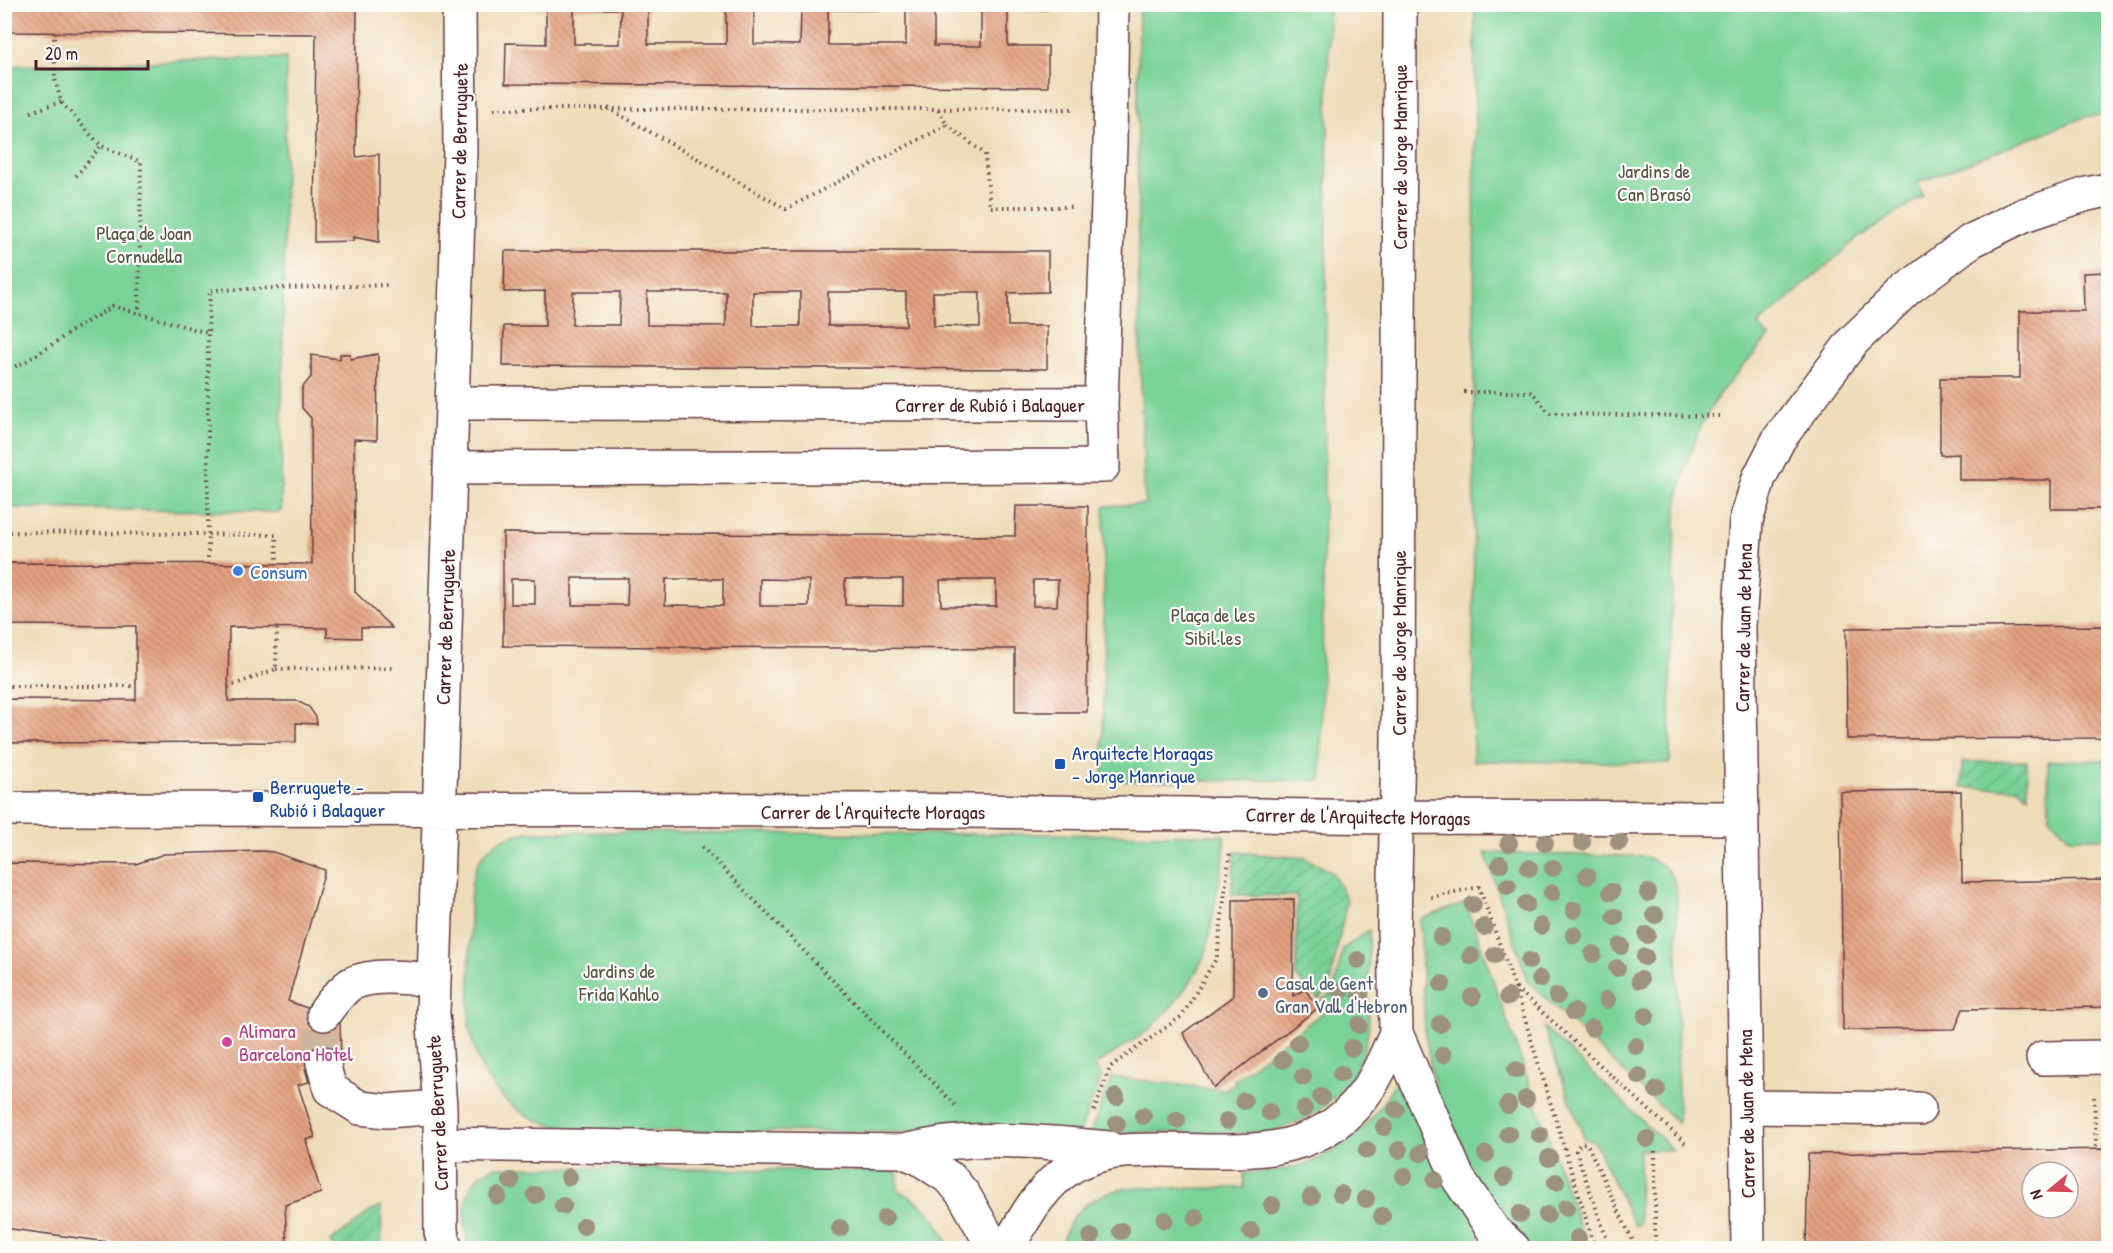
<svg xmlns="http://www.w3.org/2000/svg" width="2113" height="1253" font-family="'Patrick Hand',sans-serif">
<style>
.green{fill:#79d298;stroke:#627862;stroke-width:1.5}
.garden{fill:url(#garden-furrows);stroke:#627862;stroke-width:1.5}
.building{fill:url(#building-back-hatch);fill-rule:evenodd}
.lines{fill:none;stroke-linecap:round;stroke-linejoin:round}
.minor-tunnel{stroke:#cdb69d;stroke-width:33;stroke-dasharray:33 16;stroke-linecap:butt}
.minor-casing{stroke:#633b40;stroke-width:36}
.path{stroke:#633b40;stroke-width:4;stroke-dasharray:1.5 4.5;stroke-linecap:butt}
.minor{stroke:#fff;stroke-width:33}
.tree{fill:#9c927d}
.shop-dot{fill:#3f7fe0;stroke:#fdfcf7;stroke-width:2}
.transit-dot{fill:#1a4fb4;stroke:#fdfcf7;stroke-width:2}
.service-dot{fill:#5c6f8a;stroke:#fdfcf7;stroke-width:2}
.hotel-dot{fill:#d1479c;stroke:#fdfcf7;stroke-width:2}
.labels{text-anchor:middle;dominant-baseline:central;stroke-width:4.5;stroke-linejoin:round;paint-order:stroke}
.street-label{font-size:20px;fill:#4a1f2b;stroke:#fdfcf7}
.park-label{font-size:20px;fill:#58554c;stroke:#fdfcf7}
.shop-label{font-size:20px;fill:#366cbe;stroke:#fdfcf7;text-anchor:start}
.transit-label{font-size:20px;fill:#164399;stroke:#fdfcf7;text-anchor:start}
.service-label{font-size:20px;fill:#4e5e75;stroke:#fdfcf7;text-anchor:start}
.hotel-label{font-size:20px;fill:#b23c85;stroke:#fdfcf7;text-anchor:start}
</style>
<defs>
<pattern id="garden-furrows" width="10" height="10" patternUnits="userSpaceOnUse" patternTransform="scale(1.5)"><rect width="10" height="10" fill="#79d298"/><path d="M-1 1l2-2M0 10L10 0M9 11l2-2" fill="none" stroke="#6ab483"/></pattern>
<pattern id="building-back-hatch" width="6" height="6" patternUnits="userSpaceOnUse" patternTransform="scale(1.5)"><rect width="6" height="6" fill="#e3a180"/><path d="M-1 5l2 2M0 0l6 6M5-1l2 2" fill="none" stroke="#ba8369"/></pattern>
</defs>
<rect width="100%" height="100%" fill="#fdfcf7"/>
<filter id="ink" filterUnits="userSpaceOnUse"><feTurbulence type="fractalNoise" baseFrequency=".0167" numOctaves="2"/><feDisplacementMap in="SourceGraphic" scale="12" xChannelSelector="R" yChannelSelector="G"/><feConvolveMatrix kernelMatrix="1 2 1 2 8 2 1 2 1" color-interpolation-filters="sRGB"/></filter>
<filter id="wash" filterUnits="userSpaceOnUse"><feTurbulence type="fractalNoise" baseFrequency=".008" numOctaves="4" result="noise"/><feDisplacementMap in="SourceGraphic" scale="24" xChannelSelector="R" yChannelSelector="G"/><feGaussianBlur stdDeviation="1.35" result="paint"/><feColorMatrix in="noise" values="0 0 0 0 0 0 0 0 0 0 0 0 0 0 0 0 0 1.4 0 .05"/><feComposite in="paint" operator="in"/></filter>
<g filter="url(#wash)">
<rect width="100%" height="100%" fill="#eedcb9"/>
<!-- green -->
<path class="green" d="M1139,5H1329L1321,780L1103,781L1104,506L1145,504C1138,338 1136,171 1139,5Z
M1475,5H2108V114L2085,117L1917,183L1923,196L1858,238L1758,325L1769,337L1719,394L1701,426L1688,459L1679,493L1675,528L1671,628L1670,763L1473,761Z
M286,58L281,512L5,508V66Z
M2108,760V838H2070L2049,817L2048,761Z
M528,832L1224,835V856L1206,953L1191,981L1171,1007L1149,1030L1094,1066L1102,1076L1080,1132L587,1131C519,1126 479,1092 469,1024C470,996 470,968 470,940C470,889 464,842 528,832Z
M1485,853L1641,856C1663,862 1672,869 1677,892L1678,1123L1528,981Z
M1466,903L1587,1248H1529L1524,1245L1465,1163L1436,1093L1425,1034L1420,919Z
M1369,930C1369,953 1369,976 1368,999C1368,1009 1370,1021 1368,1031C1360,1088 1316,1122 1263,1133L1090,1132L1112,1077L1223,1090L1236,1084L1234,1080L1327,1009L1321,1001L1333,992L1343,949Z
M1543,1026L1673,1150H1639V1224L1635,1226L1594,1142L1584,1138Z
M1398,1077L1498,1248H1060C1069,1211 1090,1195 1127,1188H1244V1173C1319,1172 1364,1143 1398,1077Z
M496,1167L882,1171L898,1173V1190C924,1203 940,1220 949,1248H469C462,1218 460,1177 496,1167Z"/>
<!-- garden -->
<path class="garden" d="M2027,761L2028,796L2019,788H1962V762Z
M1235,852L1305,858L1332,872L1347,900L1329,989L1318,999L1296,977L1297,896L1231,895Z
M381,1206L382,1248H333L330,1241C349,1232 362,1214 381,1206Z"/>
<g id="blocks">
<!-- building -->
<path class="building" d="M4,4H357L356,154L357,157L379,154V242L353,237V241L314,242L316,34L4,32Z
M506,4H1048V10H1008V46H1048V87L505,84L506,43L546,44V9L506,8ZM574,9H621L620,44H574ZM648,9H726V44H648ZM754,9L801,10L800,45L754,44ZM828,10H906V45H828ZM934,10H981V46H934Z
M505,251H1048V292L1008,293V326H1047V369L503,366L504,326H545V291L504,292ZM573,292H620L619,325H572ZM647,292H726V326L647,325ZM753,292H800V326H753ZM828,292H906V326H828ZM933,292H980V327L934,326Z
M2108,272V509H2051V480H1959V454L1940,455V378H2020V311H2084L2083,273Z
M340,354H350V359L378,354L377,440L354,439L355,592L392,628H361V638L327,637V628L229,627L228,701H297L309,707L316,717L317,724L296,723V742L4,743V699L136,700V626L4,625V563L312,564L311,418L302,408V388L311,377V355L340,359Z
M1016,506H1088L1087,712H1015V649L503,646V533L1015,536ZM572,578H628L627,605H572ZM511,579H535V604H511ZM666,579H723V606L665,605ZM760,579L809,580V606H760ZM845,579H903V606L845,605ZM940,580H996V606H941ZM1033,580H1058L1057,606H1033Z
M2108,626V738L1847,739L1846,628Z
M1961,791L1962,882L2108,880V1007L1963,1009L1955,1029L1843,1030L1840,792Z
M260,851L273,852L325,870L288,1001L340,1020L341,1057L305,1069L309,1082L298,1085L315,1137L306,1140L321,1193L285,1205L287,1248H153L4,1228V863L136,864L164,854Z
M1294,899L1293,996L1305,989L1318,1008L1214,1088L1183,1033L1233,996V900Z
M2108,1149V1248H1806L1808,1154ZM2032,1172H2068V1208H2032Z"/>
</g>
</g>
<g filter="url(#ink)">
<use href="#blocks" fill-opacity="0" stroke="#633b40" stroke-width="1.5"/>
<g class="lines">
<!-- minor-tunnel -->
<path class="minor-tunnel" d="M323,1063L320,1039L324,1014"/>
<!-- minor casing -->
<g class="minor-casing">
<path id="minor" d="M1400,4L1398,743L1394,926L1396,1033L1458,1178L1494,1231L1513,1248
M452,403L1101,404
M450,468L1103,466L1101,404L1110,145L1112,4
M4,809L896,810L1397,817L1740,818
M324,1014C329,1006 344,987 353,983C377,973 408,978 433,980
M2043,1058L2108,1057
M323,1063L330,1089L360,1108L387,1111L440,1107
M1746,1107L1919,1109
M440,1144L902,1151L919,1158L951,1179L964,1195L994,1248
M902,1151C920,1148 939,1143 957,1142C1007,1138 1060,1143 1109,1148
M446,1248L441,1232L440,1107L433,1013L460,151L459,4
M1007,1248C1025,1217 1042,1184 1075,1165C1103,1149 1133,1150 1164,1150C1242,1151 1321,1162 1370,1086C1381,1069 1388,1051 1396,1033
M1748,1248L1739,625L1746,521L1759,478L1779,439L1853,341L1906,290L1971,241L2024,215L2087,194L2108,190"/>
</g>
<!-- path -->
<path class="path" d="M54,32L55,79L61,102L101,146L141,162L139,313
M608,108L786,209L947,125L938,110
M494,109H1075
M31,112L61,102
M947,125L985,154L990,207H1071
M76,176L101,146
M4,371C31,361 46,348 69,333C83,323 98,316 113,306L208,333L210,290L389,285
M1464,392H1532L1550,414L1719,416
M4,532L276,535L277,563
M208,558V333
M276,669L395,668
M4,686H136
M228,687L276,669L277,628
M702,847L955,1105
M1431,897L1479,887L1515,987L1595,1248
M1516,988L1685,1143
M2094,1097L2096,1149
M1094,1111L1110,1067L1182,1016L1217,957L1230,851
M1655,1151V1248
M1610,1248L1576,1151L1580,1144L1585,1143L1588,1146L1636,1248"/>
<!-- minor -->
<use href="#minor" class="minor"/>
</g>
<!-- trees -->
<g class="tree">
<circle cx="1582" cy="842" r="9"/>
<circle cx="1619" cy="842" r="9"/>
<circle cx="1509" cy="843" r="9"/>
<circle cx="1545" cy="843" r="9"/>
<circle cx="1500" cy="864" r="9"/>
<circle cx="1529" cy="868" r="9"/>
<circle cx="1553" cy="868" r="9"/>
<circle cx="1587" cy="876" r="9"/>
<circle cx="1508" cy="886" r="9"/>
<circle cx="1611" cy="892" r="9"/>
<circle cx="1552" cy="893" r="9"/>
<circle cx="1648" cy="893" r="9"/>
<circle cx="1526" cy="904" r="9"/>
<circle cx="1473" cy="905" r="9"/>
<circle cx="1574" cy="910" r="9"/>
<circle cx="1655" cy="915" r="9"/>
<circle cx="1615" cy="917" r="9"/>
<circle cx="1541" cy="926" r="9"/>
<circle cx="1484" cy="927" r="9"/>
<circle cx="1574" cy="935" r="9"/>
<circle cx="1647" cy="935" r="9"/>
<circle cx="1441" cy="937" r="9"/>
<circle cx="1621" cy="946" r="9"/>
<circle cx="1593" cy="954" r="9"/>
<circle cx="1495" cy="955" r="9"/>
<circle cx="1471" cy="956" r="9"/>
<circle cx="1645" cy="957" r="9"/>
<circle cx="1358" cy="960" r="9"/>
<circle cx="1529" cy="961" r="9"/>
<circle cx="1617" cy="968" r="9"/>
<circle cx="1540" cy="979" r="9"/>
<circle cx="1640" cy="980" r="9"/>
<circle cx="1442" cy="984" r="9"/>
<circle cx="1340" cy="992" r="9"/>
<circle cx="1360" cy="994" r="9"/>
<circle cx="1557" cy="996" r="9"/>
<circle cx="1472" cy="997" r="9"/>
<circle cx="1508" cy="997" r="9"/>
<circle cx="1607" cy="1000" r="9"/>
<circle cx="1574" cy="1012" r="9"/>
<circle cx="1646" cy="1016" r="9"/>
<circle cx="1440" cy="1024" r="9"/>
<circle cx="1359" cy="1025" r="9"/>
<circle cx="1592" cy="1028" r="9"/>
<circle cx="1298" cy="1043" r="9"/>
<circle cx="1636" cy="1046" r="9"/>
<circle cx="1352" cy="1048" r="9"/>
<circle cx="1443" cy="1055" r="9"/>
<circle cx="1283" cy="1060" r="9"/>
<circle cx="1516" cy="1070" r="9"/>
<circle cx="1341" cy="1074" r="9"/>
<circle cx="1639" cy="1076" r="9"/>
<circle cx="1303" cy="1077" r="9"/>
<circle cx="1657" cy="1090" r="9"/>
<circle cx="1116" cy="1097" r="9"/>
<circle cx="1321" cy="1097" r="9"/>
<circle cx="1526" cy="1099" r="9"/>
<circle cx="1244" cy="1101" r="9"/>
<circle cx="1508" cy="1105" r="9"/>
<circle cx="1304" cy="1109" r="9"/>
<circle cx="1396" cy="1110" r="9"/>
<circle cx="1269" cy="1112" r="9"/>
<circle cx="1143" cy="1116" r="9"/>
<circle cx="1177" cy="1120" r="9"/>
<circle cx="1227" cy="1121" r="9"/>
<circle cx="1117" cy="1124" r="9"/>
<circle cx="1384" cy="1127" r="9"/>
<circle cx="1508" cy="1134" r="9"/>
<circle cx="1540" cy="1135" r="9"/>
<circle cx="1647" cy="1139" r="9"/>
<circle cx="1367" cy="1150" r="9"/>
<circle cx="1399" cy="1150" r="9"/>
<circle cx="1421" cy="1153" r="9"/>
<circle cx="1486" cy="1154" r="9"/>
<circle cx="1549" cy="1158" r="9"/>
<circle cx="1404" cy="1176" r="9"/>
<circle cx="569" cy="1177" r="9"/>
<circle cx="1504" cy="1177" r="9"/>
<circle cx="1435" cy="1180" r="9"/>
<circle cx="511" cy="1181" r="9"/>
<circle cx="1556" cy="1182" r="9"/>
<circle cx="1341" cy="1194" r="9"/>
<circle cx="535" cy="1195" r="9"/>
<circle cx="498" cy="1196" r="9"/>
<circle cx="1311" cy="1197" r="9"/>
<circle cx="1366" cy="1199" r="9"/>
<circle cx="1272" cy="1205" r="9"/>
<circle cx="563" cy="1206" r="9"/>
<circle cx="1566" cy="1208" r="9"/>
<circle cx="1520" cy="1214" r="9"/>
<circle cx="1547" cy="1215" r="9"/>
<circle cx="1382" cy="1216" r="9"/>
<circle cx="885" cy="1218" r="9"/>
<circle cx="1196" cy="1218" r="9"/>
<circle cx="1165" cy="1220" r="9"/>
<circle cx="584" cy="1226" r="9"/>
<circle cx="840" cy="1228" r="9"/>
<circle cx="1121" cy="1231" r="9"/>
<circle cx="1251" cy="1231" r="9"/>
<circle cx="1091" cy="1237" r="9"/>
<circle cx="1578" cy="1238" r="9"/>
</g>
</g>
<!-- markers -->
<circle class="shop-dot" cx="238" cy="571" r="6"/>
<g class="transit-dot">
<rect x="1054" y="758" width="12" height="12" rx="3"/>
<rect x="252" y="791" width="12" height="12" rx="3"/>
</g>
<circle class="service-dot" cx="1263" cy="993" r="6"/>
<circle class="hotel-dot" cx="227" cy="1042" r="6"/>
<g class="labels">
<!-- street labels -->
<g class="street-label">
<text transform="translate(459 141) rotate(-89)">Carrer de Berruguete</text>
<text transform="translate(1399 157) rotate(-90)">Carrer de Jorge Manrique</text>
<text x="990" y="404">Carrer de Rubió i Balaguer</text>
<text transform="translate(445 627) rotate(-88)">Carrer de Berruguete</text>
<text transform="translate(1743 628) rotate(-89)">Carrer de Juan de Mena</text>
<text transform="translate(1398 643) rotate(-90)">Carrer de Jorge Manrique</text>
<text x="873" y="811">Carrer de l'Arquitecte Moragas</text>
<text transform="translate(1358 816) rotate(1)">Carrer de l'Arquitecte Moragas</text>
<text transform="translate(437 1113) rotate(-93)">Carrer de Berruguete</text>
<text transform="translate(1746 1114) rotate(-91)">Carrer de Juan de Mena</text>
</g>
<!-- park labels -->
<g class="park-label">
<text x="1654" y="170">Jardins de<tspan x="1654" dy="23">Can Brasó</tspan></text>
<text x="144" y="232">Plaça de Joan<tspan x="144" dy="23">Cornudella</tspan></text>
<text x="1213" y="614">Plaça de les<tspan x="1213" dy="23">Sibil·les</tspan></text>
<text x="619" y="970">Jardins de<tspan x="619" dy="23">Frida Kahlo</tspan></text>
</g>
<!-- shop labels -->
<g class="shop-label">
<text x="250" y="571">Consum</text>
</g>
<!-- transit labels -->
<g class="transit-label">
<text x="1072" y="752">Arquitecte Moragas<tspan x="1072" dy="23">- Jorge Manrique</tspan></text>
<text x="270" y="786">Berruguete -<tspan x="270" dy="23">Rubió i Balaguer</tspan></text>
</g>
<!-- service labels -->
<g class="service-label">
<text x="1275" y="982">Casal de Gent<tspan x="1275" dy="23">Gran Vall d'Hebron</tspan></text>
</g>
<!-- hotel labels -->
<g class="hotel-label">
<text x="239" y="1030">Alimara<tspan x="239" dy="23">Barcelona Hotel</tspan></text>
</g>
</g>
<!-- margin -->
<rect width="2113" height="1253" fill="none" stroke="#fdfcf7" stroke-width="24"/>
<!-- north arrow -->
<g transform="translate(2050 1190) rotate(251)"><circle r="28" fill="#fdfcf7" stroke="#b5a4a5" stroke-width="1.5"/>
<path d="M0-4.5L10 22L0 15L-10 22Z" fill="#d1495b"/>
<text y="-9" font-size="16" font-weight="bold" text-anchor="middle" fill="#4a1f2b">N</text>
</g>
<!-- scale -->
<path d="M36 60v9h112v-9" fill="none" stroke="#4a1f2b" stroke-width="3"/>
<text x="45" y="60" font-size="18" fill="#4a1f2b" stroke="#fdfcf7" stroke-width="4.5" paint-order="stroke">20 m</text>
</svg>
